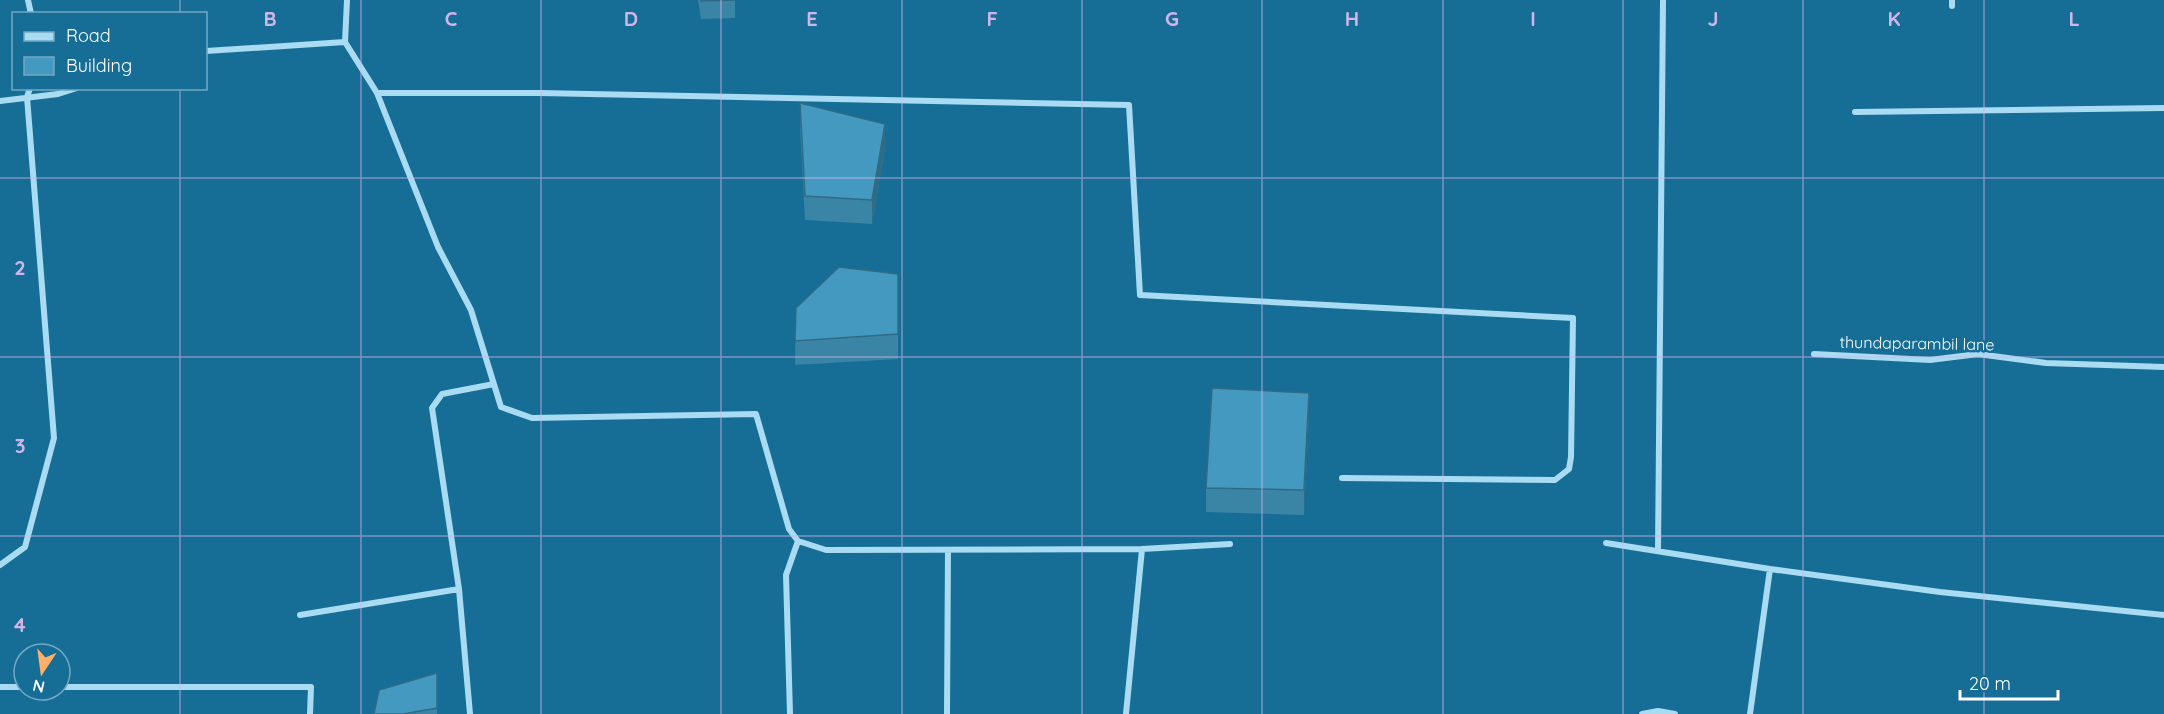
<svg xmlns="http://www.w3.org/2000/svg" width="2164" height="714" font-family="Quicksand,sans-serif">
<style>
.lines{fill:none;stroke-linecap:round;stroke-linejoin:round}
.street{stroke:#a9dbf2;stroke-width:6}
.wall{fill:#3a84a5}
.shaded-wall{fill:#306b86}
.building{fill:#4499c0;stroke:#306b86;stroke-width:1.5}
.grid{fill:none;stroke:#d1b5e9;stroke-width:1.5;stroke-opacity:0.55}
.labels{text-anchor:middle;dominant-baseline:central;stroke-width:5;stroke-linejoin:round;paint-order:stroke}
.street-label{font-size:16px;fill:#fff;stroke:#166e97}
.grid-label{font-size:20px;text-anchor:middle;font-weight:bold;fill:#d1b5e9;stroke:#166e97;stroke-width:5;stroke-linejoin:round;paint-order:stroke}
</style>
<rect width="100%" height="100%" fill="#166e97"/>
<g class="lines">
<!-- street -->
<path class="street" d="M28,0L31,14
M347,0L345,42L377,93L438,247L471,310L501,407L532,418L756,414L789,529L798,541L826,550L1142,549L1126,714
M1952,0V6
M206,51L345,42
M377,93H540L1129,105L1140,295L1573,318L1571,457L1569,469L1555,480L1342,478
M0,101L58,94L77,88
M1855,112L2164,108
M1814,354L1930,360L1978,354L2046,363L2164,367
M1606,543L1770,569L1750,714
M1142,549L1230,544
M1658,551L1663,0
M0,565L25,547L54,438L27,97L30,88
M1770,569L1940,592L2164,615
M459,589L432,408L442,394L494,384
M300,615L459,589L470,714
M0,687H24
M60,687H311L310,714
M790,714L786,575L798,541
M947,714L948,550
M1642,714L1658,711L1675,714"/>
</g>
<!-- wall -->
<path class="wall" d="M698,0H735V18L701,19Z
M800,103L885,148L872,224L805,220L800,128Z
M898,274V359L795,365L796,308Z
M1309,417L1304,515L1206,512V488Z
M437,673V714H374Z"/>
<!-- shaded-wall -->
<path class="shaded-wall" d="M885,124V148L872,224V200Z
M1309,393V417L1304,515V490Z"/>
<!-- building -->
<path class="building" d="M701,0H735L701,1Z
M800,103L885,124L872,200L805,196Z
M839,267L898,274V334L795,341L796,308Z
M1212,388L1309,393L1304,490L1206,488Z
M437,673V708L403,714H374L379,690Z"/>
<!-- grid -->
<path class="grid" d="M180,0V14M361,0V714M541,0V714M721,0V714M902,0V714M1082,0V714M1262,0V714M1443,0V714M1623,0V714M1803,0V714M1984,0V714M180,88V714M0,178H2164M0,357H2164M0,536H2164"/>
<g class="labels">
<!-- street labels -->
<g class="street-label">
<text transform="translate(1917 343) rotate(1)">thundaparambil lane</text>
</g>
</g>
<g class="grid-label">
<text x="270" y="26">B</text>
<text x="451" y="26">C</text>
<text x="631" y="26">D</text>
<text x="812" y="26">E</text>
<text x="992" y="26">F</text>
<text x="1172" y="26">G</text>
<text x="1352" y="26">H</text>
<text x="1533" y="26">I</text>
<text x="1713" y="26">J</text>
<text x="1894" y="26">K</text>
<text x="2074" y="26">L</text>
<text x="20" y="275">2</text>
<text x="20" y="453">3</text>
<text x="20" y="632">4</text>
</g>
<!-- legend -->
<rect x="12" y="12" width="195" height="78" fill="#166e97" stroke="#73a8c1" stroke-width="1.5"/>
<rect x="24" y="32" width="30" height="9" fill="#a9dbf2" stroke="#73a8c1" stroke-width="1.5"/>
<text x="66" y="42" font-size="18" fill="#ffffff">Road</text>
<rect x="24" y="57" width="30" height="18" fill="#4499c0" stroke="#73a8c1" stroke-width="1.5"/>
<text x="66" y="72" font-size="18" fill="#ffffff">Building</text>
<!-- north arrow -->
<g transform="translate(42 672) rotate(193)"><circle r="28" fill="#166e97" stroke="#73a8c1" stroke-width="1.5"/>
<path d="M0-4.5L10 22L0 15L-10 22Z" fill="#ffb069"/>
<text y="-9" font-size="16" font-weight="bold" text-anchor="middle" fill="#ffffff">N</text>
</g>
<!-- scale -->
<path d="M1960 690v9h98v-9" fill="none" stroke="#ffffff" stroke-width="3"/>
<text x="1969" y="690" font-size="18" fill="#ffffff" stroke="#166e97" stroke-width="4.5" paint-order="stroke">20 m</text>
</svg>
